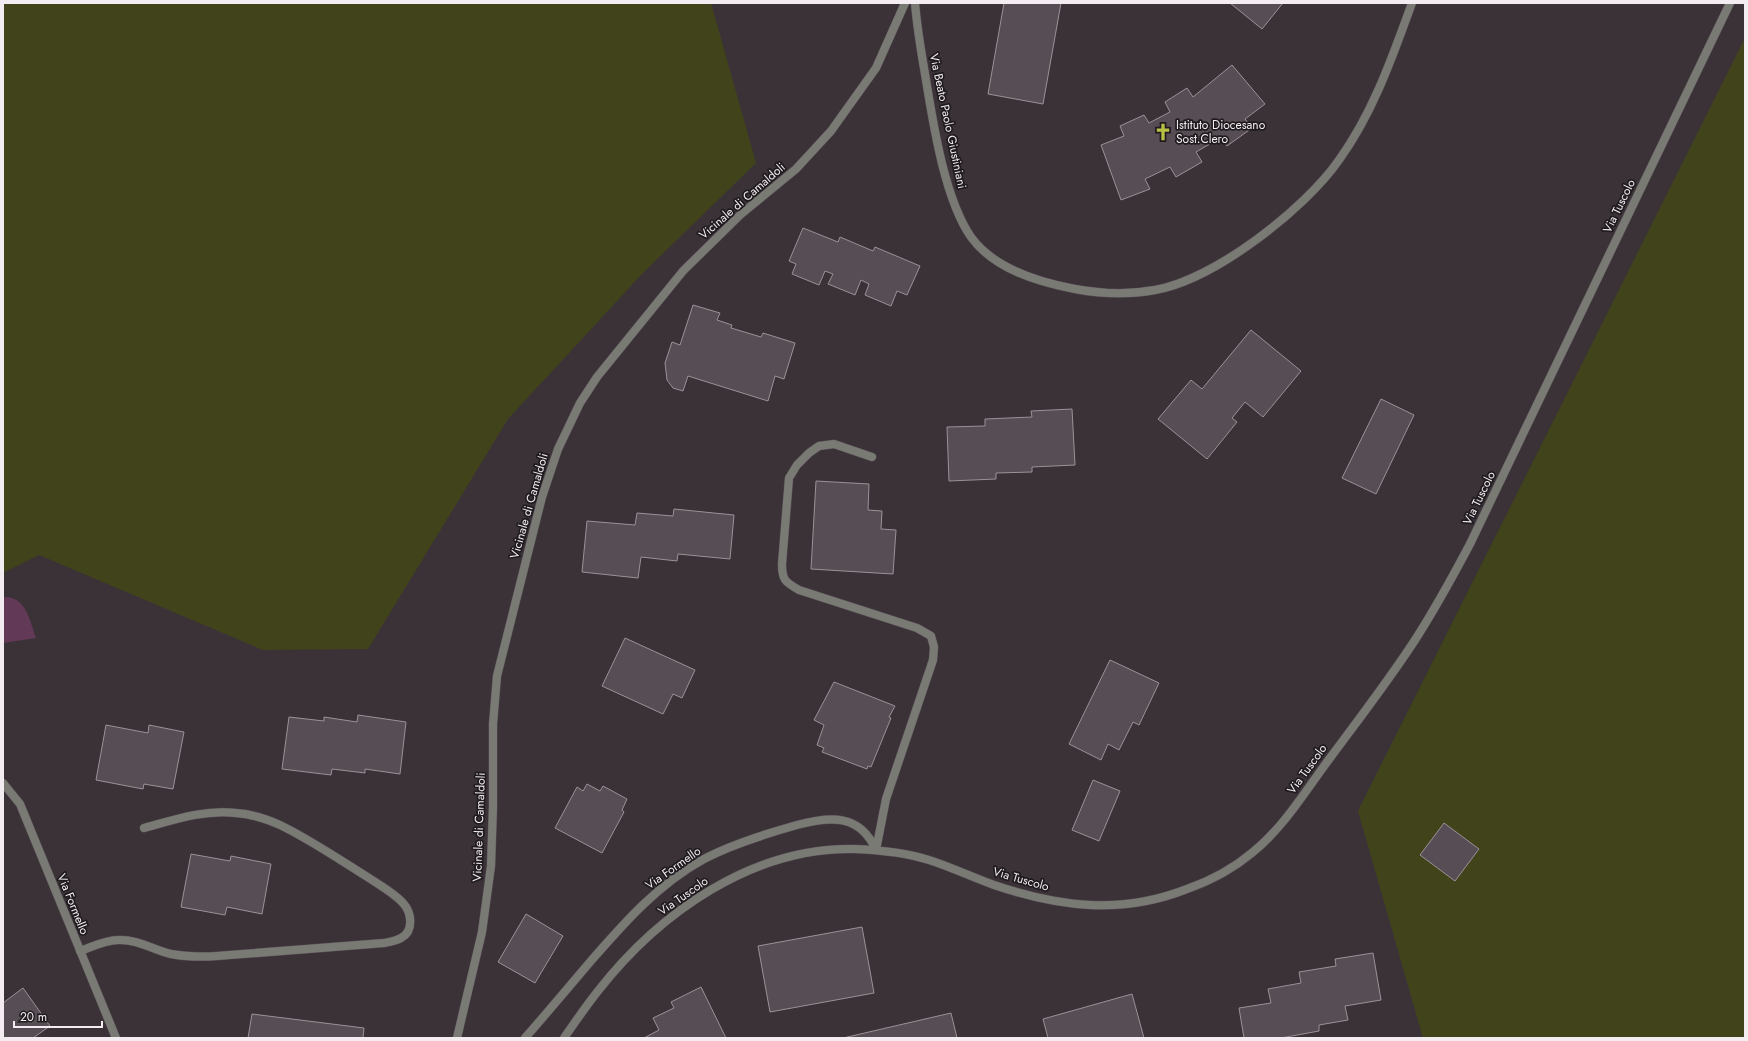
<svg xmlns="http://www.w3.org/2000/svg" width="1748" height="1041" font-family="Jost,sans-serif">
<style>
.green{fill:#41431b}
.water{fill:#633958}
.building{fill:#574d54;stroke:#9c9199}
.lines{fill:none;stroke-linecap:round;stroke-linejoin:round}
.service-casing{stroke:#585056;stroke-width:9}
.minor-casing{stroke:#585056;stroke-width:9}
.tertiary-casing{stroke:#585056;stroke-width:9}
.service{stroke:#7a7a75;stroke-width:8}
.minor{stroke:#7a7a75;stroke-width:8}
.tertiary{stroke:#7a7a75;stroke-width:8}
.labels{text-anchor:middle;dominant-baseline:central;stroke-width:3.5;stroke-linejoin:round;paint-order:stroke}
.street-label{font-size:12px;fill:#f3edf1;stroke:#1f1b1e}
.poi-label{font-size:12px;fill:#f3edf1;stroke:#1f1b1e;text-anchor:start}
</style>
<rect width="100%" height="100%" fill="#3b3238"/>
<!-- green -->
<path class="green" d="M3,3H711L756,163L642,274L508,419L368,649L263,650L39,555L3,573Z
M1745,38V1038H1423L1358,811Z"/>
<!-- water -->
<path class="water" d="M6,597C27,598 30,622 36,638L3,643V598Z"/>
<!-- building -->
<path class="building" d="M1004,3H1061L1043,104L988,94Z
M1230,3H1283L1262,29Z
M1232,65L1265,104L1245,119L1252,128L1227,146L1220,138L1196,152L1202,162L1176,177L1170,167L1145,179L1150,189L1121,200L1101,145L1124,136L1120,126L1144,115L1149,123L1170,112L1165,102L1187,88L1193,97Z
M803,228L838,242L840,237L873,251L875,247L920,266L907,295L897,291L891,306L865,295L869,284L861,280L855,295L828,284L833,274L825,271L819,285L792,274L796,264L789,261Z
M693,305L720,313L717,320L732,325L731,328L761,337L763,333L795,343L784,379L775,376L768,401L688,376L683,391L673,388L667,380L665,363L672,342L680,345Z
M1251,330L1301,371L1263,417L1245,402L1232,418L1237,422L1207,459L1158,419L1191,380L1202,389Z
M1381,399L1414,415L1376,494L1342,478Z
M1072,409L1075,465L1032,467V472L996,473V479L949,481L947,427L985,426V419L1032,417L1031,411Z
M816,481L869,484L868,510L882,511L881,529L896,530L893,574L811,569Z
M674,509L734,515L730,559L678,554L677,561L641,557L638,578L582,572L587,521L635,525L637,513L673,516Z
M625,638L695,670L682,698L673,694L663,714L602,686Z
M1110,660L1159,683L1139,725L1133,722L1119,750L1108,744L1101,760L1069,744Z
M834,682L895,706L889,717L891,718L871,767L868,766L867,769L822,752L824,748L817,745L824,725L814,720Z
M358,715L406,722L400,774L365,769V773L332,769L331,775L282,769L289,717L324,721V717L357,722Z
M106,725L148,733L149,725L184,732L173,789L144,784L143,789L96,780Z
M1093,780L1120,791L1099,841L1072,830Z
M587,784L600,791L603,786L627,799L622,810L624,812L602,853L555,828L577,787L583,791Z
M1444,823L1479,849L1455,881L1420,855Z
M191,854L230,861L231,856L271,864L262,914L227,907L225,915L181,907Z
M526,914L563,936L535,983L498,962Z
M862,927L874,993L770,1012L758,946Z
M1373,953L1381,1000L1345,1006L1348,1020L1319,1025V1031L1281,1038H1244L1239,1008L1271,1003L1268,989L1301,983L1299,972L1336,966L1335,959Z
M701,987L726,1038H644L659,1030L653,1018L674,1008L671,1002Z
M23,988L50,1026L33,1038H3V1003Z
M1132,994L1144,1038H1048L1043,1019Z
M951,1013L957,1038H843Z
M252,1014L364,1028L363,1038H248Z"/>
<g class="lines">
<!-- service casing -->
<g class="service-casing">
<path id="service" d="M872,457L834,444L819,446L809,453L797,465L789,478L782,564C782,580 785,582 799,590L917,628L931,636L934,647L933,660L886,799L876,850
M80,951C92,947 105,940 118,940C137,939 154,950 171,954C187,957 202,957 217,956L384,943C389,942 396,941 401,938C414,931 412,913 403,903C394,893 381,886 369,878C340,860 311,840 280,825C267,819 251,814 236,813C205,809 173,820 144,828"/>
</g>
<!-- minor casing -->
<g class="minor-casing">
<path id="minor" d="M915,3C917,27 921,51 925,74C933,122 944,198 971,237C994,269 1038,282 1075,289C1102,294 1128,295 1155,290C1214,280 1305,209 1339,160C1373,113 1392,58 1412,3
M3,783L20,804L116,1038
M457,1038L482,932L491,866L493,806V724L497,676L542,497L558,449L580,403L597,377L683,271L740,215L796,169L831,131L876,68L905,3
M525,1038C547,1013 568,988 590,962C624,923 658,884 704,859C732,844 765,834 797,825C831,816 860,814 876,850"/>
</g>
<!-- tertiary casing -->
<g class="tertiary-casing">
<path id="tertiary" d="M564,1038C575,1022 586,1006 598,991C659,913 752,847 854,849C879,850 904,852 929,860C951,867 972,877 994,885C1059,907 1121,915 1187,889C1210,881 1234,868 1253,852C1284,827 1306,790 1330,758C1359,719 1389,680 1415,640C1435,609 1453,576 1470,544L1730,3"/>
</g>
<!-- service -->
<use href="#service" class="service"/>
<!-- minor -->
<use href="#minor" class="minor"/>
<!-- tertiary -->
<use href="#tertiary" class="tertiary"/>
</g>
<!-- icons -->
<defs>
<g id="church-bare" transform="scale(1.38)"><path d="M-1.2-6h2.4v3.5h3.3v2.4h-3.3V6h-2.4V-.1h-3.3v-2.4h3.3Z" fill="#b9c046" stroke="#1f1b1e" stroke-width="2.5" paint-order="stroke"/></g>
</defs>
<g fill-rule="evenodd">
<use href="#church-bare" x="1163" y="132"/>
</g>
<g class="labels">
<!-- street labels -->
<g class="street-label">
<text transform="translate(948 121) rotate(78)">Via Beato Paolo Giustiniani</text>
<text transform="translate(742 201) rotate(-41)">Vicinale di Camaldoli</text>
<text transform="translate(1619 206) rotate(-64)">Via Tuscolo</text>
<text transform="translate(1479 498) rotate(-64)">Via Tuscolo</text>
<text transform="translate(529 506) rotate(-74)">Vicinale di Camaldoli</text>
<text transform="translate(1307 769) rotate(-54)">Via Tuscolo</text>
<text transform="translate(479 827) rotate(-88)">Vicinale di Camaldoli</text>
<text transform="translate(673 868) rotate(-35)">Via Formello</text>
<text transform="translate(1021 879) rotate(16)">Via Tuscolo</text>
<text transform="translate(683 896) rotate(-35)">Via Tuscolo</text>
<text transform="translate(73 904) rotate(68)">Via Formello</text>
</g>
<!-- poi labels -->
<g class="poi-label">
<text x="1176" y="125">Istituto Diocesano<tspan x="1176" dy="14">Sost.Clero</tspan></text>
</g>
</g>
<!-- border -->
<rect width="1748" height="1041" fill="none" stroke="#f3edf1" stroke-width="8"/>
<!-- scale -->
<path d="M14 1021v6h88v-6" fill="none" stroke="#f3edf1" stroke-width="2"/>
<text x="20" y="1021" font-size="12" fill="#f3edf1" stroke="#1f1b1e" stroke-width="3" paint-order="stroke">20 m</text>
</svg>
